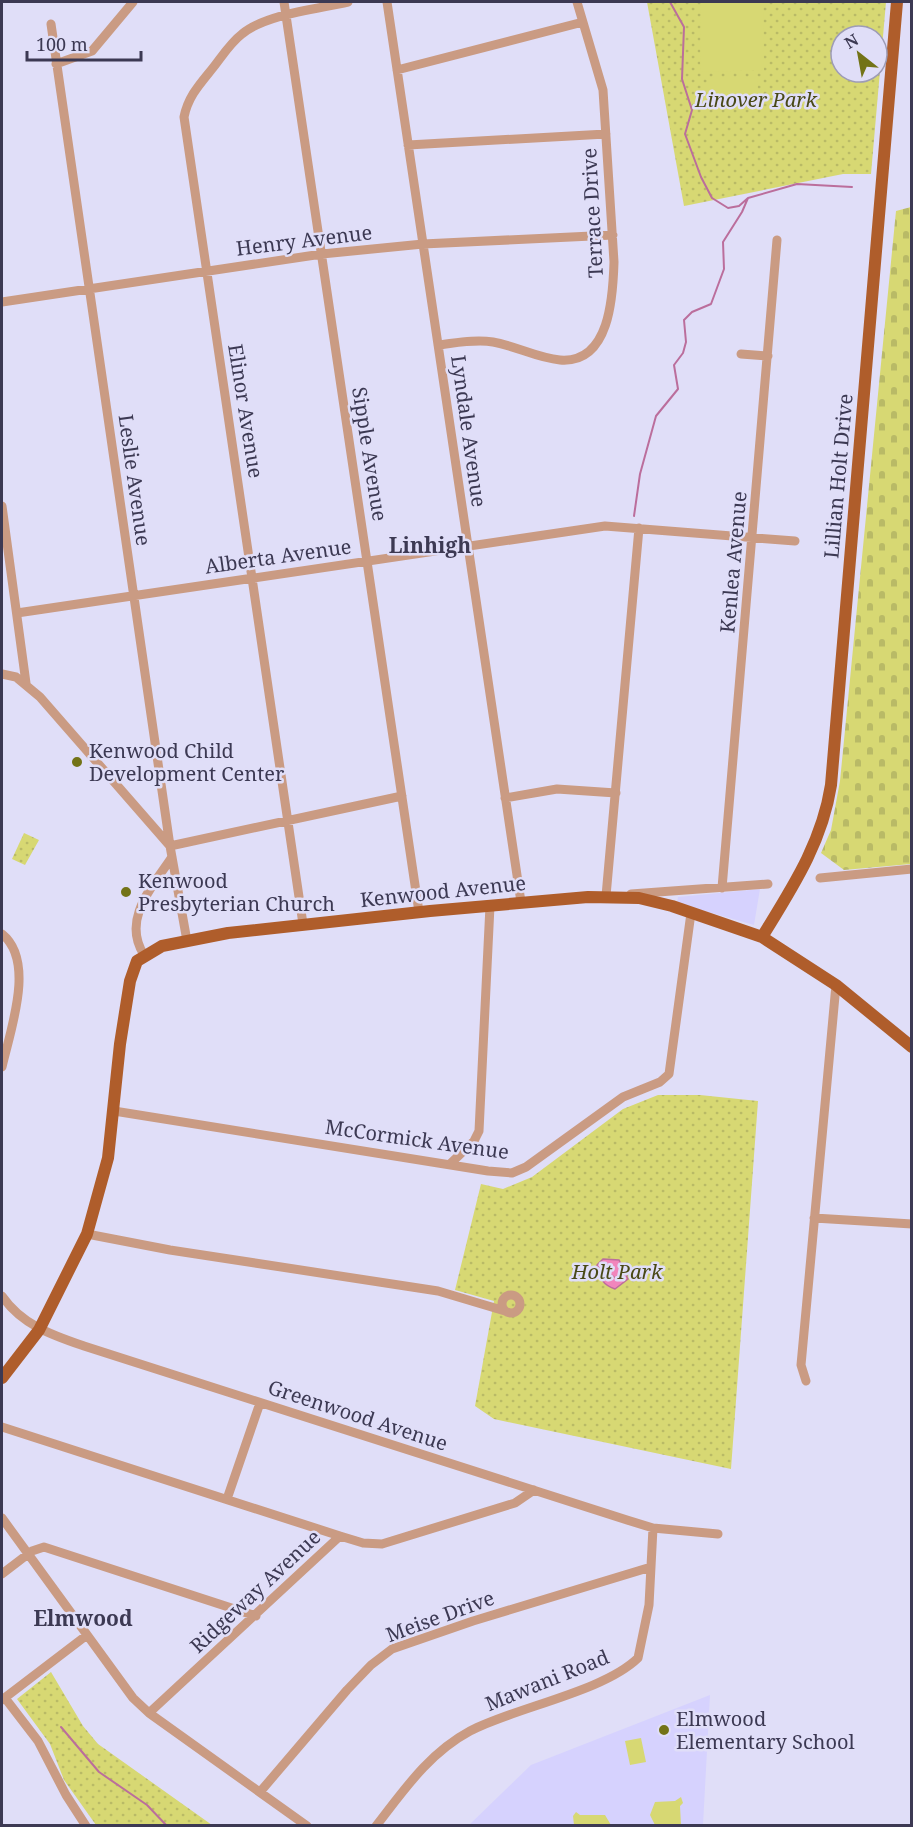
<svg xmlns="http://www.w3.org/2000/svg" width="913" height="1827" font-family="'Noto Serif',serif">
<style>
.built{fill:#d6d2fe}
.grass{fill:url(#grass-dots);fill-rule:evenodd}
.cemetery{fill:url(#cemetery-stones)}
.garden{fill:#d7d873}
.water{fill:url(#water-ripples);stroke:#bb6e9c;stroke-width:1.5}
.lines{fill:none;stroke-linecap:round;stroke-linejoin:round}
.stream{stroke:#bb6e9c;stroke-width:2}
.minor{stroke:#ca9b83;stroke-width:9}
.major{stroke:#af5d2b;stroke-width:12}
.poi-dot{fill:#737317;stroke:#e0def8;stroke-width:2}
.labels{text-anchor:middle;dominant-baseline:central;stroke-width:5;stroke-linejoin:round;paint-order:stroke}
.park-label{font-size:20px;font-style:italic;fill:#494916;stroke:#e0def8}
.street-label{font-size:20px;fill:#3c3953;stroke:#e0def8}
.poi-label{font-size:20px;fill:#3c3953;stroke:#e0def8;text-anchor:start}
.neighbourhood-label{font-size:21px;font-weight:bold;fill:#3c3953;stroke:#e0def8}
</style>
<defs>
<pattern id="grass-dots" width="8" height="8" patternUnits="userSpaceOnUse" patternTransform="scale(1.5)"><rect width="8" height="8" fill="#d7d873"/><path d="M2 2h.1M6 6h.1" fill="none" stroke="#b9ba66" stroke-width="1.8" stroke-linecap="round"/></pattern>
<pattern id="cemetery-stones" width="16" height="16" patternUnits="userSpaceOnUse" patternTransform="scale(1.5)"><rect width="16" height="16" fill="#d7d873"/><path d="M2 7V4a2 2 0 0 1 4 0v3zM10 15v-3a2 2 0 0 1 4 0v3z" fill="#b9ba66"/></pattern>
<pattern id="water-ripples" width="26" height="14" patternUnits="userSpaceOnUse" patternTransform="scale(1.5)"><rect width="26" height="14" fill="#f185bc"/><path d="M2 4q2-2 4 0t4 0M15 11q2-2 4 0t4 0" fill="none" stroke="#c46e9b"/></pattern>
</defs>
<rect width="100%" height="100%" fill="#e0def8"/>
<!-- built -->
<path class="built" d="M760,889L754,925L677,903L678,897Z
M710,1695L703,1825L468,1826L531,1765Z"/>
<!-- grass -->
<path class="grass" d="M647,2H886L871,174H843L684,206ZM841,36H877V72H841Z
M24,833L39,840L25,865L12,859Z
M658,1095H700L758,1101L731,1469L494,1419L475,1406L494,1301L455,1290L481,1184L503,1189L532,1177L623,1109Z
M51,1672L83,1726L98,1744L212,1825H96L64,1780L50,1744L17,1699Z"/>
<!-- cemetery -->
<path class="cemetery" d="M911,207V864L844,870L821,853L831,830L840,781L896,211Z"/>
<!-- garden -->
<path class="garden" d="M701,2H763L764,70L700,72Z
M708,79H758L757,104L708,102Z
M641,1738L646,1762L630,1765L625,1741Z
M681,1797L683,1803L680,1806L681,1825H655L650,1815L655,1802L675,1801Z
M576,1812L580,1815H605L611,1825H574L573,1816Z"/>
<!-- water -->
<path class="water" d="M603,1259L619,1260L628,1279L615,1289C603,1285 599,1278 597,1265Z"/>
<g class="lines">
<!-- stream -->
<path class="stream" d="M670,2L684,27L682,79L692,110L685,134L701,177L712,198L728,208L739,206L748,198L797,184L852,187
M634,516L640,474L656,416L678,389L674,365L683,353L686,342L684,320L692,312L711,304L724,269L723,242L742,212L748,198
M61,1727L99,1772L147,1805L167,1826"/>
<!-- minor -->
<path class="minor" d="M284,2L419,912
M387,2L521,902
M51,24L170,846L187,941
M56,64L92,51L133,2
M397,70L583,22
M408,145L606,134
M2,302L322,254L423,244L613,235
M438,345C456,343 475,339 493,342C516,346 537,358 560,360C610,364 613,296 614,262L604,106L603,90L577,2
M741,354L768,356
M2,506L26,683
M17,613L605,526L795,541
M2,674L16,677L40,697L170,846
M505,798L557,789L616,793
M170,846L402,796
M820,878L912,869
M722,888L777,240
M631,894L768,884
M606,896L639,528
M303,924L184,117C188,97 199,85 212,69C221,58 230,43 242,34C266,14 318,9 348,2
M2,934C36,961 10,1031 2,1067
M144,955C121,919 153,886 172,857
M114,1111L488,1171L512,1173L526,1167L623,1097L660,1082L669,1074L691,913
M450,1164L474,1141L479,1131L490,906
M814,1218L912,1224
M87,1234L170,1250L438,1291L505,1311
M502 1304a9 9 0 1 1 18 0a9 9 0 1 1-18 0Z
M2,1296C22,1325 52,1335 84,1346L627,1520L653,1528L718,1534
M806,1381L801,1365L836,985
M2,1427L340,1536
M227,1499L260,1403
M2,1518L133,1698L149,1713L307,1826
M2,1574L32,1551L44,1547L256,1616
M5,1698L38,1741L66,1795L86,1826
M2,1700L87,1635
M149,1713L340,1536L363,1543L382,1544L515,1503L534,1490
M260,1792L347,1690L371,1665L392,1649L473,1621L651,1567
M376,1826C404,1790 429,1753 470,1731C516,1707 603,1692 638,1658L649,1605L653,1528"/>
<!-- major -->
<path class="major" d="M762,937C792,888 822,843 831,785L897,2
M2,1378L39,1330L87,1234L108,1158L120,1044L130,981L137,961L162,946L228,933L430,911L588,897L639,898L672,906L762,937L836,985L912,1047"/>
</g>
<!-- markers -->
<g class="poi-dot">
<circle cx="77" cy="762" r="6"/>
<circle cx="126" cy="892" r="6"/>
<circle cx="664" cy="1730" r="6"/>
</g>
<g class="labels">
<!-- park labels -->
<g class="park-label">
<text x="756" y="99">Linover Park</text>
<text x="617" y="1271">Holt Park</text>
</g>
<!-- street labels -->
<g class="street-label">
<text transform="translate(592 213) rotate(-93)">Terrace Drive</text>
<text transform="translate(304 240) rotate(-7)">Henry Avenue</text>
<text transform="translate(246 411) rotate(81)">Elinor Avenue</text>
<text transform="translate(469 431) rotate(82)">Lyndale Avenue</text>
<text transform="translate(370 454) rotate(81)">Sipple Avenue</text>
<text transform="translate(838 476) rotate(-85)">Lillian Holt Drive</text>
<text transform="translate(135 480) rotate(82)">Leslie Avenue</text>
<text transform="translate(278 556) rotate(-8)">Alberta Avenue</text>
<text transform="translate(733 562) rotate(-85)">Kenlea Avenue</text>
<text transform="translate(443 891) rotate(-6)">Kenwood Avenue</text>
<text transform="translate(417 1139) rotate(8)">McCormick Avenue</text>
<text transform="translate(358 1415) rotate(18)">Greenwood Avenue</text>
<text transform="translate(255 1591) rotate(-43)">Ridgeway Avenue</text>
<text transform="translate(440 1616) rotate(-20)">Meise Drive</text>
<text transform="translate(547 1680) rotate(-22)">Mawani Road</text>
</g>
<!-- poi labels -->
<g class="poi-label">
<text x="89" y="750">Kenwood Child<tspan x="89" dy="23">Development Center</tspan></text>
<text x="138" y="880">Kenwood<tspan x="138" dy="23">Presbyterian Church</tspan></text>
<text x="676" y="1718">Elmwood<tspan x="676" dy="23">Elementary School</tspan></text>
</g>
<!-- neighbourhood labels -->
<g class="neighbourhood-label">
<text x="430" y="545">Linhigh</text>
<text x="83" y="1618">Elmwood</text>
</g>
</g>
<!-- border -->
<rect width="913" height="1827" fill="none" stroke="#3c3953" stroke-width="6"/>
<!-- north arrow -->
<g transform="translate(859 54) rotate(329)"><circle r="28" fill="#e0def8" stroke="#9e9cb6" stroke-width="1.5"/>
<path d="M0-4.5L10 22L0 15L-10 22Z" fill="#737317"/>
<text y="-9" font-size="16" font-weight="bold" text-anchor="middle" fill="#3c3953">N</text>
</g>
<!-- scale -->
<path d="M27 51v9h114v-9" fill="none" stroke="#3c3953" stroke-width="3"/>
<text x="36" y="51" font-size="18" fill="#3c3953" stroke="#e0def8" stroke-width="4.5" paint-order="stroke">100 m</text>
</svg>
